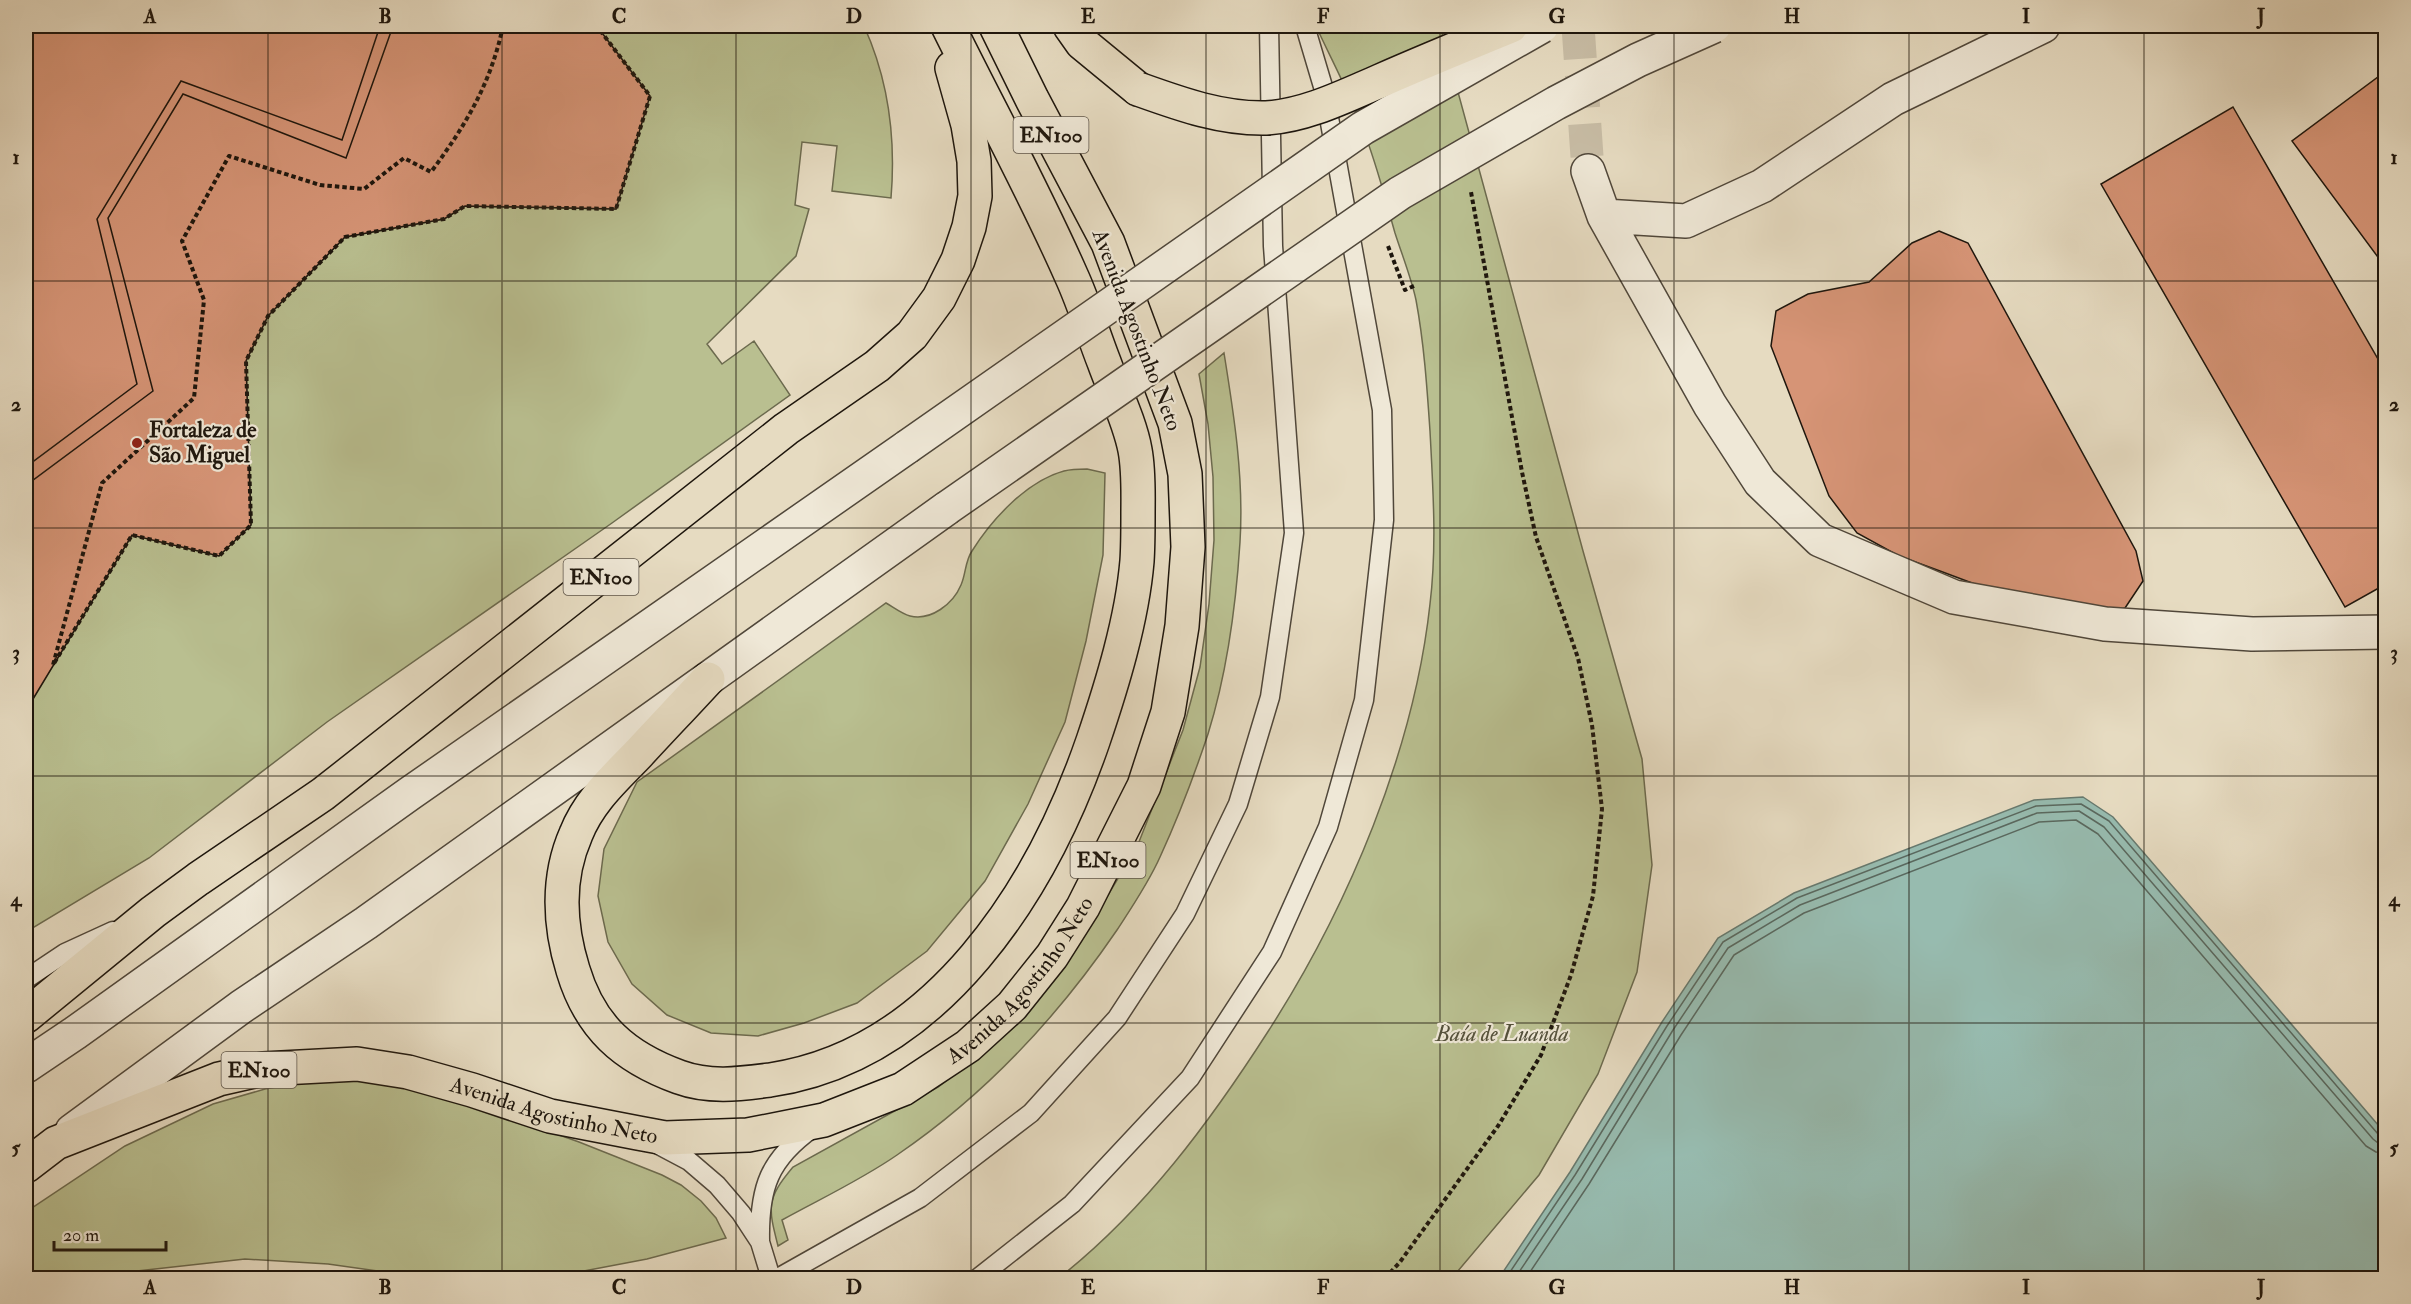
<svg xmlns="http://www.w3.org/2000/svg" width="2411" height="1304" font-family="'IM FELL Double Pica',serif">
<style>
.green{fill:#b9bf90;stroke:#6c6a4e;stroke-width:1.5}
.water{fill:#97bbaf;stroke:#67796e;stroke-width:1.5}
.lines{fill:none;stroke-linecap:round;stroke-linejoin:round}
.shore{stroke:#5a685e;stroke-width:1.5}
.building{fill:#d69476;stroke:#1e160d;stroke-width:1.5}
.minor-tunnel{stroke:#c8bda6;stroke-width:33;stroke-dasharray:33 16;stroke-linecap:butt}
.service-casing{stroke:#50473a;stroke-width:21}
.minor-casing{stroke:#50473a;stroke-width:36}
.tertiary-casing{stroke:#50473a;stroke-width:36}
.primary-casing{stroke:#1e160d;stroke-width:36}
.path{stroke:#1e160d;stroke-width:4;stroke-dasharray:4.5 3;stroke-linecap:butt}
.service{stroke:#efe8d7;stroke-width:18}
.minor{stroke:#efe8d7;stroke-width:33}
.tertiary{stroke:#efe8d7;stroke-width:33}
.primary{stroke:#e6dbc1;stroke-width:33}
.tertiary-bridge-casing{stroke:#50473a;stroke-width:36;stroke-linecap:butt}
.primary-bridge-casing{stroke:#1e160d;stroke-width:36;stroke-linecap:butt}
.tertiary-bridge{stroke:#efe8d7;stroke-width:33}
.primary-bridge{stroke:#e6dbc1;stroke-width:33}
.grid{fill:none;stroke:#1e160d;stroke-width:1.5;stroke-opacity:0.55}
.poi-dot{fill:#8f2418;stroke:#efe8d7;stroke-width:2}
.labels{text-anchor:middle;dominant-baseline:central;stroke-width:4.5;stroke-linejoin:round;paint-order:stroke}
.shield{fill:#efe8d7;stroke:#5d554a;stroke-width:1.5}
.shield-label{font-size:21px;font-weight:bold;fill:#1e160d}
.street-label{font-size:22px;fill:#1e160d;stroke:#efe8d7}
.poi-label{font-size:22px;font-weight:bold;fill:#1e160d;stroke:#efe8d7;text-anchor:start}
.park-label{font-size:22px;font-style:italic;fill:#54513b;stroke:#efe8d7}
.neatline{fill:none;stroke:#1e160d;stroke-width:2}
.grid-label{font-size:20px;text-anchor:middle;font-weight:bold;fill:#1e160d}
</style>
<rect width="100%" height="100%" fill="#e6dbc1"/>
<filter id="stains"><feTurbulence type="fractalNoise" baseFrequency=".00333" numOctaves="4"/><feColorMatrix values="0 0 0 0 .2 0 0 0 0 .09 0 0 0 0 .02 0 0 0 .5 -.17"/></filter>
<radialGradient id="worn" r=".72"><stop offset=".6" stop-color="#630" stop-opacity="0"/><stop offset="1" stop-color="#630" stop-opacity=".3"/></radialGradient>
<!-- green -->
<path class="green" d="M585,26H864C889,81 896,138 891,198L832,191L837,146L802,142L795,205L809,209L796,256L707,344L722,364L754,341L790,395L612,523L327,722L149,858L26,932V697L33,698L132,535L219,556L251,525L246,361L268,316L345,237L444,219L465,206L616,209L599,29Z
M1316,26H1440L1583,551L1642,759L1652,865L1637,972L1598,1074L1539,1175L1452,1278H1059C1145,1210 1210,1122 1269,1030C1348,907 1414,751 1430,604C1437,546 1433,489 1430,431C1427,387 1424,343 1416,300C1411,277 1402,255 1395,233C1385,198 1376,161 1362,127C1349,92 1331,59 1316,26Z
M1224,353C1234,415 1244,478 1240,542C1236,605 1227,673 1208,734C1195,773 1177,820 1160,857C1149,882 1132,907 1117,930C1057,1018 985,1095 897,1155C861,1180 820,1199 782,1220L788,1240L778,1246C768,1207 766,1199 793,1167L938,1087L979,1056L1102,905L1137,847L1183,730L1200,667L1209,604L1214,540L1213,477L1208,424L1199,374Z
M1087,469L1105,473L1103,555L1086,641L1065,722L1028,804L985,881L927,951L857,1003L804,1023L758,1036L711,1033L667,1015L632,984L608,942L598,896L604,849L637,782L886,603C893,607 902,614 910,616C931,621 953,604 961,585C966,574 965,561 972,551C992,519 1027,481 1064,471C1072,469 1080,469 1087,469Z
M317,1079L409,1082L579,1142L662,1175L681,1185L701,1201L716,1218L726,1238L647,1259L568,1274L488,1277L406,1275L328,1264L245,1259L128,1272L102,1278H26V1212L125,1146L213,1104L265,1089Z"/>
<!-- water -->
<path class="water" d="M2083,797L2113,817L2385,1133V1278H1499L1570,1172L1662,1022L1718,938L1794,893L2034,800Z"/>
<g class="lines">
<!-- shore -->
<path class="shore" d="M1506,1278L1575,1175L1667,1026L1723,942L1797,898L2036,806L2081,804L2109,821L2378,1134L2386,1137
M1515,1278L1582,1179L1673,1030L1728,948L1800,905L2037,813L2079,811L2104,827L2373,1139L2378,1143L2386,1144
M1526,1278L1589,1184L1681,1035L1734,955L1804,913L2039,822L2076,820L2098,834L2366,1146L2376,1152L2386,1153"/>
</g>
<!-- building -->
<path class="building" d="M26,26H591L599,29L650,96L616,209L465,206L444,219L345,237L268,316L246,361L251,525L219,556L132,535L33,699L26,697Z
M380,26H393L346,158L183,94L108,218L153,391L32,481L26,540V467L137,384L97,219L181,81L342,140Z
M2386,71V268L2292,141Z
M2233,107L2386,373V584L2345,607L2101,184Z
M1939,231L1968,243L2136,551L2143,581L2125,608L2100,615L1980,586L1940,571L1899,556L1857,533L1829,496L1771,346L1776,311L1808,294L1869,282L1912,243Z"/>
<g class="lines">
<!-- minor-tunnel -->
<path class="minor-tunnel" d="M1578,26L1588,171"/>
<!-- service casing -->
<g class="service-casing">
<path id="service" d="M26,979L65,953L113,931
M655,1143L689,1161L717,1185L741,1213L760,1242L771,1278
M760,1240C759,1188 769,1159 813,1128
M778,1278L920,1198L1031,1113L1117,1018L1185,914L1238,804L1270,697L1294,533L1273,246L1269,26
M978,1278L1072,1204L1190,1078L1272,952L1328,827L1364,700L1384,520L1382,410L1324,90L1305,26"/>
</g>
<!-- minor casing -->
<g class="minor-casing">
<path id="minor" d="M1588,171L1604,216L1710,405L1760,482L1820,540L1954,597L2105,624L2252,634L2386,632
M1604,216L1686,221L1762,186L1893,99L2043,26"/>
</g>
<!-- tertiary casing -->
<g class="tertiary-casing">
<path id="tertiary" d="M26,1066L75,1033L409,794L907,447
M72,1131L241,1007L366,923L947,508"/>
</g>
<!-- primary casing -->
<g class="primary-casing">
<g id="primary">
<path d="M1070,26L1082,43L1138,89"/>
<path d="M708,679C685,704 661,729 638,754C614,779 589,801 576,834C557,877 559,925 573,970C590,1027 624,1057 679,1077C709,1088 739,1084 770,1080C938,1055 1042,889 1093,741C1112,685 1132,620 1137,561C1138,546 1138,530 1138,515C1138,493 1139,471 1135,450C1130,422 1114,390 1104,362C1093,334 1084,303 1071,275C1034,191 989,109 948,26"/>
<path d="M26,1016L153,912L198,879L323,794L786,429L877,366L912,335L939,298L958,260L969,227L975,196L974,161L968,125L952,68"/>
<path id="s1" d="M26,1166L56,1143L219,1079L263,1069L357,1064L408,1072L472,1090L550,1116L638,1133L665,1138L748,1135L824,1120L903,1089L968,1046L1012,1006L1052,956L1083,907L1144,786L1168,712L1182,626L1188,547L1185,474L1175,423L1108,243L1032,99L996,26"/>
</g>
</g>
<!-- path -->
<path class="path" d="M503,26C491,83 466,125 431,172L404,158L364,189L320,185L229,156L182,241L204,300L194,398L102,483L53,665L132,535L219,556L251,525L246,361L268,316L345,237L444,219L465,206L616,209L650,96L599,29L585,26
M1388,246L1405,290L1416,285
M1385,1278L1400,1262L1498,1126L1541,1055L1571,975L1593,896L1602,809L1592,725L1578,658L1536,537L1522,472L1471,192"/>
<!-- service -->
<use href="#service" class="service"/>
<!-- minor -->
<use href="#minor" class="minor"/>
<!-- tertiary -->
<use href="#tertiary" class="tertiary"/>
<!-- primary -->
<use href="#primary" class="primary"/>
<!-- tertiary-bridge casing -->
<g class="tertiary-bridge-casing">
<path id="tertiary-bridge" d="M907,447L1363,128L1542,26
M947,508L1400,193L1556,103L1638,60L1714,26"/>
</g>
<!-- primary-bridge casing -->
<g class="primary-bridge-casing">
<path id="primary-bridge" d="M1138,89C1180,104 1221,119 1266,118C1305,116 1345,96 1380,81C1423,62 1467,44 1511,26"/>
</g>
<!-- tertiary-bridge -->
<use href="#tertiary-bridge" class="tertiary-bridge"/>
<!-- primary-bridge -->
<use href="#primary-bridge" class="primary-bridge"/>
</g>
<!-- grid -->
<path class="grid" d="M268,26V1278M502,26V1278M736,26V1278M971,26V1278M1206,26V1278M1440,26V1278M1674,26V1278M1909,26V1278M2144,26V1278M26,281H2386M26,528H2386M26,776H2386M26,1023H2386"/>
<!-- markers -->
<circle class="poi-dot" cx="137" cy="443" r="6"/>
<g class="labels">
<!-- shield labels -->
<g class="shield">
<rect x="1013.5" y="117" width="75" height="36" rx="4.5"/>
<rect x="563.5" y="559" width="75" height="36" rx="4.5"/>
<rect x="1070.5" y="842" width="75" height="36" rx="4.5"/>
<rect x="221.5" y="1052" width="75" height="36" rx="4.5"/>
</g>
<g class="shield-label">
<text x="1051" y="135">EN100</text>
<text x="601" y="577">EN100</text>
<text x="1108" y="860">EN100</text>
<text x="259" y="1070">EN100</text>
</g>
<!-- street labels -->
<g class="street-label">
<text transform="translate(1137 330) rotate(69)">Avenida Agostinho Neto</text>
<text stroke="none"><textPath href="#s1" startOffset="1077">Avenida Agostinho Neto</textPath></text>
<text stroke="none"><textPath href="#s1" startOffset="555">Avenida Agostinho Neto</textPath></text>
</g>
<!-- poi labels -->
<g class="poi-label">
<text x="149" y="430">Fortaleza de<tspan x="149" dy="25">São Miguel</tspan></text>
</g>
<!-- park labels -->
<g class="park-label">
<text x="1502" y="1034">Baía de Luanda</text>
</g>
</g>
<!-- margin -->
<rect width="2411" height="1304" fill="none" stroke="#e6dbc1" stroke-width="66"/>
<!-- scale -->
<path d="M54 1241v9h112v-9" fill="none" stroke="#1e160d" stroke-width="3"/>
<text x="63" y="1241" font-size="18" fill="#1e160d" stroke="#efe8d7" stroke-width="4.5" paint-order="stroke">20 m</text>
<rect x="33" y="33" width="2345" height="1238" class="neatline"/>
<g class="grid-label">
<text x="150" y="23">A</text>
<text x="385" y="23">B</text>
<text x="619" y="23">C</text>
<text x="854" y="23">D</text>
<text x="1088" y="23">E</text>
<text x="1323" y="23">F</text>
<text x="1557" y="23">G</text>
<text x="1792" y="23">H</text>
<text x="2026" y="23">I</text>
<text x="2261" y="23">J</text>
<text x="16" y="164">1</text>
<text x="2394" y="164">1</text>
<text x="16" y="411">2</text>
<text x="2394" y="411">2</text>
<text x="16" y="659">3</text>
<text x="2394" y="659">3</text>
<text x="16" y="906">4</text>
<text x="2394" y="906">4</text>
<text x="16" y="1154">5</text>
<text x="2394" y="1154">5</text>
<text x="150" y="1294">A</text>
<text x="385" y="1294">B</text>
<text x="619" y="1294">C</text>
<text x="854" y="1294">D</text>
<text x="1088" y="1294">E</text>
<text x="1323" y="1294">F</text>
<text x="1557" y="1294">G</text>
<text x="1792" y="1294">H</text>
<text x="2026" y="1294">I</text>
<text x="2261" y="1294">J</text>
</g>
<rect width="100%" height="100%" filter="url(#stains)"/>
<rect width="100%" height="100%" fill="url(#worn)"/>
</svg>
